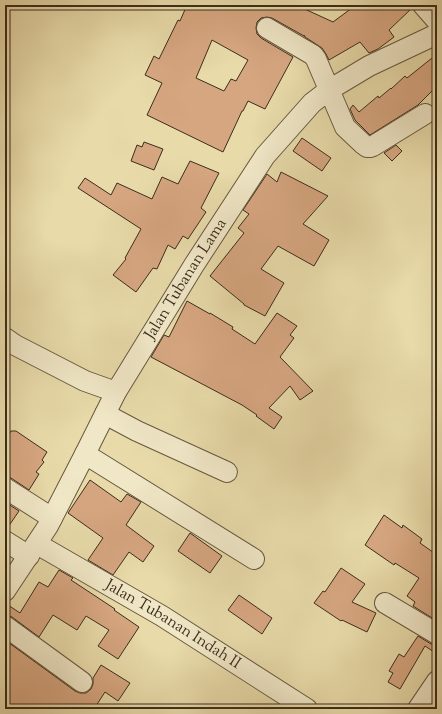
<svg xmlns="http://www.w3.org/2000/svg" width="442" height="714" font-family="'Sorts Mill Goudy',serif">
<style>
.building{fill:#d6a680;stroke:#3c2d1c;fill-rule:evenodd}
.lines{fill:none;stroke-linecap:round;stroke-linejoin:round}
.minor-casing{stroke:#67583f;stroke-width:22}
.minor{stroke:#f0e7c7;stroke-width:20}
.labels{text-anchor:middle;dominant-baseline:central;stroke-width:3;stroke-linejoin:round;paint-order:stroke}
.street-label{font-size:16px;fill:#3c2d1c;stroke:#f0e7c7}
</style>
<rect width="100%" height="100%" fill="#e8daa9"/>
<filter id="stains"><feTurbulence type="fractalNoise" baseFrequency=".005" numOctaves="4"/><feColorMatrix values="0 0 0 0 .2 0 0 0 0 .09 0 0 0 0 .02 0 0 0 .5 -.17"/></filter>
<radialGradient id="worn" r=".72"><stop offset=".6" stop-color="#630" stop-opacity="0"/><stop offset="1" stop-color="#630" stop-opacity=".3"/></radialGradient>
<!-- building -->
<path class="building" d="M187,5H296L333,22L356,5H412V8L389,30L394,37L378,49L369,53L360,42L329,60L326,54L322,48L305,37L304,35V36L272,18L267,17L261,18L257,22L256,28L257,34L261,38L293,57L265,109L248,101L243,111H242L223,152L147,115L162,83L145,75L154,56L159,59L178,20L180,21ZM212,40L248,60L236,81L231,79L224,91L196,78Z
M437,54V86L418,105L370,135L355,120L350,109L353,105L359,112L378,96L379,98L391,88V89L405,76L407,78Z
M302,138L331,158L322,171L293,151Z
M144,142L163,149L154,170L131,161L137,145L142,147Z
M396,145L402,151L392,161L384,153Z
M190,161L219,173L201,208L206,212L188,239L183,236L175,249L168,245L157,269L153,268L136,292L113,275L126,259L125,258L141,229L78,188L85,178L111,195L117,183L152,199L162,177L178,184Z
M281,172L328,196L303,224L329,240L314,266L278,246L261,269L284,283L265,316L244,305V304L210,276L244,233L238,228L249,214L243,210L267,174L277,182Z
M187,301L210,314V313L233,327L232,329L255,344L277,313L297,326L290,335L294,338L280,357L313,391L300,400L290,386L269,408L282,417L274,429L256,416L257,415L242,405L151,357L164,335L169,337Z
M11,431H16L47,452L42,460L44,462L36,472L39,474L29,490L11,478L5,477V440Z
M90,480L121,502L127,494L141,502L126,525L154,546L143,562L129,552L113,575L88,560L103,538L68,513Z
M5,502L19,511L6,530H5Z
M384,515L402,528L403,525L422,539L420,543L437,555V621L413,606L415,602L407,596L419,578L395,563L394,565L365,545Z
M190,533L222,556L210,573L178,551Z
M341,568L365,584L352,602L376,613L367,632L342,620L341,621L314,603L323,591L325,592Z
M59,570L73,578L71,580L115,609L114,610L139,627L118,659L98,646L109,630L86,616L77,630L53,615L39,637L12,617L5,615V603L20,613L39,582L48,587Z
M239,595L272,618L262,634L228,610Z
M418,636L431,644L437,645V654L425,646L400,689L388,682L393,673L389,671L399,654L404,657Z
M5,640L75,691L80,693H86L91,689L93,684V678L101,665L130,683L118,701L105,692L94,709H16L5,701Z"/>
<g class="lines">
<!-- minor casing -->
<g class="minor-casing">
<g id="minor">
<path d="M423,5L437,21"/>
<path d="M267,28L313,55L316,59L345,127L363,144L367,147H370L373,146L425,114"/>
<path d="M5,338L15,345L85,381L116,392"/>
<path d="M105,414L137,431L227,472"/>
<path d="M85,454L254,559"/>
<path d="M5,488L52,518"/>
<path d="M5,541L29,556"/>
<path id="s1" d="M37,544L162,616L307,709"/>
<path id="s2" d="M5,591L48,526L85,454L116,392L194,265L265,156L312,103L329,90L369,66L437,34"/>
<path d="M385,603L437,634"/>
<path d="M5,626L82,682"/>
<path d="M418,709L437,681"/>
</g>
</g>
<!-- minor -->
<use href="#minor" class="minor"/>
</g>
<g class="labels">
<!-- street labels -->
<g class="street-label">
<text stroke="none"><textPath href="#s2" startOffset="361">Jalan Tubanan Lama</textPath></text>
<text stroke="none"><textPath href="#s1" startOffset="158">Jalan Tubanan Indah II</textPath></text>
</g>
</g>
<!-- margin -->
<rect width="442" height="714" fill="none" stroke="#e8daa9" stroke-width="20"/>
<rect x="6" y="6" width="430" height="702" fill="none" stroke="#3c2d1c" stroke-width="2"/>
<rect x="10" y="10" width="422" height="694" fill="none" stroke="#3c2d1c"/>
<rect width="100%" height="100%" filter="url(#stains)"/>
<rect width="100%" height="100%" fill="url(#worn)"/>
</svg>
